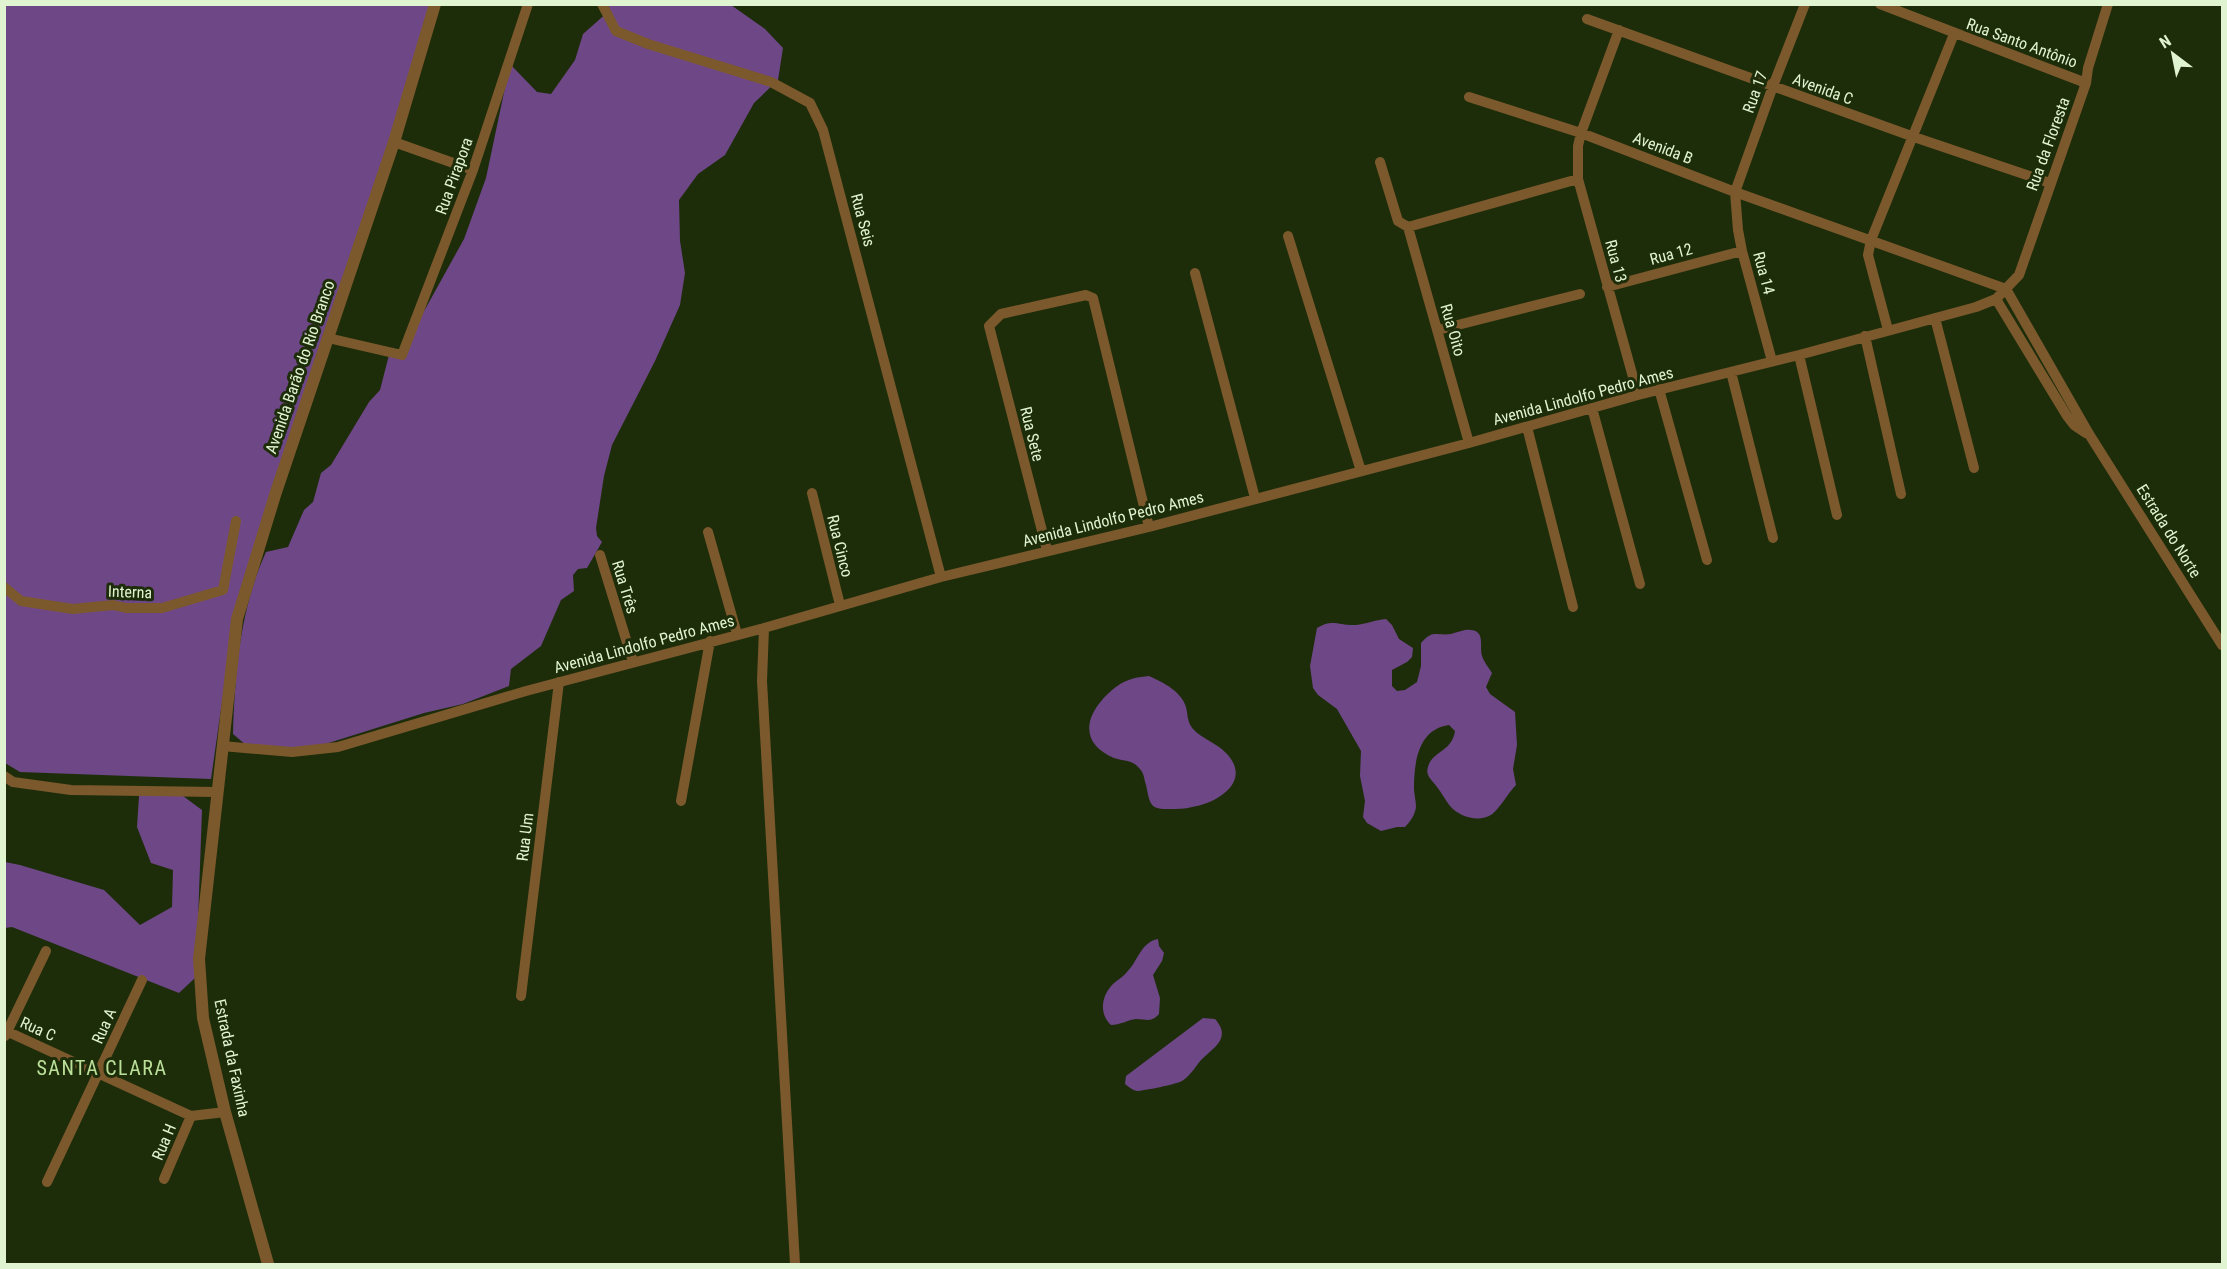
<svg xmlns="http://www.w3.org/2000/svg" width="2227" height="1269" font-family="'Roboto Condensed',sans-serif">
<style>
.forest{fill:#6e4787}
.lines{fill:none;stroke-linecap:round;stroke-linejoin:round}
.minor{stroke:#7c592d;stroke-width:10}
.tertiary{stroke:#7c592d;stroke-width:12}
.labels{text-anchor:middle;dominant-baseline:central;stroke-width:6;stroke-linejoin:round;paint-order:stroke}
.street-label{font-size:16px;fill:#e1f4d1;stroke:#1d2d0a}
.quarter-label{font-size:20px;letter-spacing:1.5px;fill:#bce09a;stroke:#1d2d0a}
</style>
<rect width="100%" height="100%" fill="#1d2d0a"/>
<!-- forest -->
<path class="forest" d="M5,5H433L234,618L211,779L20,772L5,763Z
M606,5H731L765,29L783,48L778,80L754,103L725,155L698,174L679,200L680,241L685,273L680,305L655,361L612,445L604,476L596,528L597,536L602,542L587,568L578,569L573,575L574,591L561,600L541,646L511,669L509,686L463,704L424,713L319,746L274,749L246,745L233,734C235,672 240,609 266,552L288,547L304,510L313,502L321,473L331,465L369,402L380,390L389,355L405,359L418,322L464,239L486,178L510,64L537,92L551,94L575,60L583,34L609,11Z
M1386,619L1392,625L1399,639L1413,648L1412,657L1407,662L1392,670V686L1397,691L1405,690L1417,682L1421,666V643C1433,629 1436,636 1451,634C1455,633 1460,631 1465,630C1487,628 1479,645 1482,656C1484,662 1489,668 1492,673L1486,687L1490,694L1515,712L1517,745L1513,769L1516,785C1507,794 1498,812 1489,816C1477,822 1458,816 1450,806C1445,800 1442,793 1437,787C1432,780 1425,776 1428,767C1432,751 1452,752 1455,731L1449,725C1418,729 1414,763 1414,788C1414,794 1416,801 1416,807C1415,815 1410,822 1405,827H1397L1381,831L1367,823L1363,817L1365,801L1360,776L1361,751L1337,709L1318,695L1313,688L1310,666L1317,628C1333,618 1339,626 1356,625C1366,624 1375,620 1386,619Z
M1149,676C1164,683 1181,691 1186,707C1188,715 1187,722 1193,729C1202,739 1217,743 1226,753C1253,781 1218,803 1192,807C1185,809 1177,809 1170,809C1149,810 1150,803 1146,785C1144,779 1144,772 1139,768C1133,760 1123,761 1114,758C1085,746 1082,723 1102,700C1117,684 1126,678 1149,676Z
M139,796H183L202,810L196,977L179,993L12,927L5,928V862L20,865L104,890L140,925L172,907L173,870L151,863L137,827Z
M1158,939L1159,946L1164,953L1162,961L1153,975L1160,998L1159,1014C1151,1023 1147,1019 1136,1019C1128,1020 1120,1025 1111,1025C1099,1014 1101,996 1113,984C1117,980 1123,977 1127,972C1138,961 1141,942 1158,939Z
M1203,1018L1215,1019C1232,1038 1214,1047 1201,1060C1195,1067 1191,1075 1182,1081C1178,1084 1142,1091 1137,1091C1132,1090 1129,1087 1125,1084L1126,1076Z"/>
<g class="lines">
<!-- minor -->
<path class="minor" d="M602,4L616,31L648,44L771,82L810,103L823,130L941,577
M1880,4L2086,83
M1587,19L1914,137L2050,183
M1619,30L1581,133L1578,146V179L1638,395
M1469,97L1581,133L1735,192L2006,289
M394,142L473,170
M1380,162L1398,221L1408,227L1578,179
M1408,227L1469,443
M1288,236L1361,471
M1195,273L1255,498
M1607,287L1742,251
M2006,289L2089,434L2222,645
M1996,299L2067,416L2074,425L2086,433
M1935,318L1974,468
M1438,330L1580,294
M1888,330L1868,255L1871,240L1954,34
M1865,336L1901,494
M328,338L402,355L473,170L528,4
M1799,355L1837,515
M1772,361L1742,251L1738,230L1735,192L1773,86L1805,4
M1731,372L1773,538
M1659,389L1707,560
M1592,408L1640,584
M1527,427L1573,607
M812,493L840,605
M708,532L737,634
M1047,550L989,326L1001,314L1086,295L1093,298L1149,527
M600,555L633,662
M4,587L21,601L73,609L113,605L126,608H162L223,590L236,521
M764,628L762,681L795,1264
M222,746L292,752L338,747L526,691L764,628L941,577L1149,527L1469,443L1638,395L1799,355L1976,307L1996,299L2019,275L2086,83L2088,68L2108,4
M4,776L13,782L71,790L217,792
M681,801L710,641
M521,996L559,682
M4,1030L191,1116L225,1112
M5,1036L46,951
M164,1179L191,1116
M47,1182L142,980"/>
<!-- tertiary -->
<path class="tertiary" d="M268,1264L225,1112L203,1018L199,959L237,619L276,492L394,142L435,4"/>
</g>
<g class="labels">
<!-- street labels -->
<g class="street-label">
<text transform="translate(2022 43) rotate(20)">Rua Santo Antônio</text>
<text transform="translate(1823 89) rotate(20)">Avenida C</text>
<text transform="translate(1755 92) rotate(-70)">Rua 17</text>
<text transform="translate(2048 144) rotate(-70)">Rua da Floresta</text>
<text transform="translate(1663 148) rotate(21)">Avenida B</text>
<text transform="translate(454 176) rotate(-70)">Rua Pirapora</text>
<text transform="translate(863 220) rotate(75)">Rua Seis</text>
<text transform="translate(1671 254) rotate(-15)">Rua 12</text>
<text transform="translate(1616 261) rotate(75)">Rua 13</text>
<text transform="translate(1764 273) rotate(75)">Rua 14</text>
<text transform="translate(1453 330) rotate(74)">Rua Oito</text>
<text transform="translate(300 367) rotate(-71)">Avenida Barão do Rio Branco</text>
<text transform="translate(1583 396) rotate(-15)">Avenida Lindolfo Pedro Ames</text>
<text transform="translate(1032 434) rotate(76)">Rua Sete</text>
<text transform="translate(1113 519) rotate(-14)">Avenida Lindolfo Pedro Ames</text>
<text transform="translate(2169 531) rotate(58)">Estrada do Norte</text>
<text transform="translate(840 546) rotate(76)">Rua Cinco</text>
<text transform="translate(625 587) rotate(73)">Rua Três</text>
<text transform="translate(130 592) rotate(2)">Interna</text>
<text transform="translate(644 644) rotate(-15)">Avenida Lindolfo Pedro Ames</text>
<text transform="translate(525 837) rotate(-83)">Rua Um</text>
<text transform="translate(104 1026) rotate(-66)">Rua A</text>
<text transform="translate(38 1029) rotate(24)">Rua C</text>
<text transform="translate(232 1058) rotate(78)">Estrada da Faxinha</text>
<text transform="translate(164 1142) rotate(-67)">Rua H</text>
</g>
<!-- quarter labels -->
<g class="quarter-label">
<text x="102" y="1068">SANTA CLARA</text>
</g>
</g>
<!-- border -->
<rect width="2227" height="1269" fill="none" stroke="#e1f4d1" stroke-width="12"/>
<!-- north arrow -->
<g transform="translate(2173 54) rotate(328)" stroke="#1d2d0a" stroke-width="4.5" paint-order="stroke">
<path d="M0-4.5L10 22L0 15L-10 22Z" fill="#e1f4d1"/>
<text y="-9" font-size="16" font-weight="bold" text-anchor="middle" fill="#e1f4d1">N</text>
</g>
</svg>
